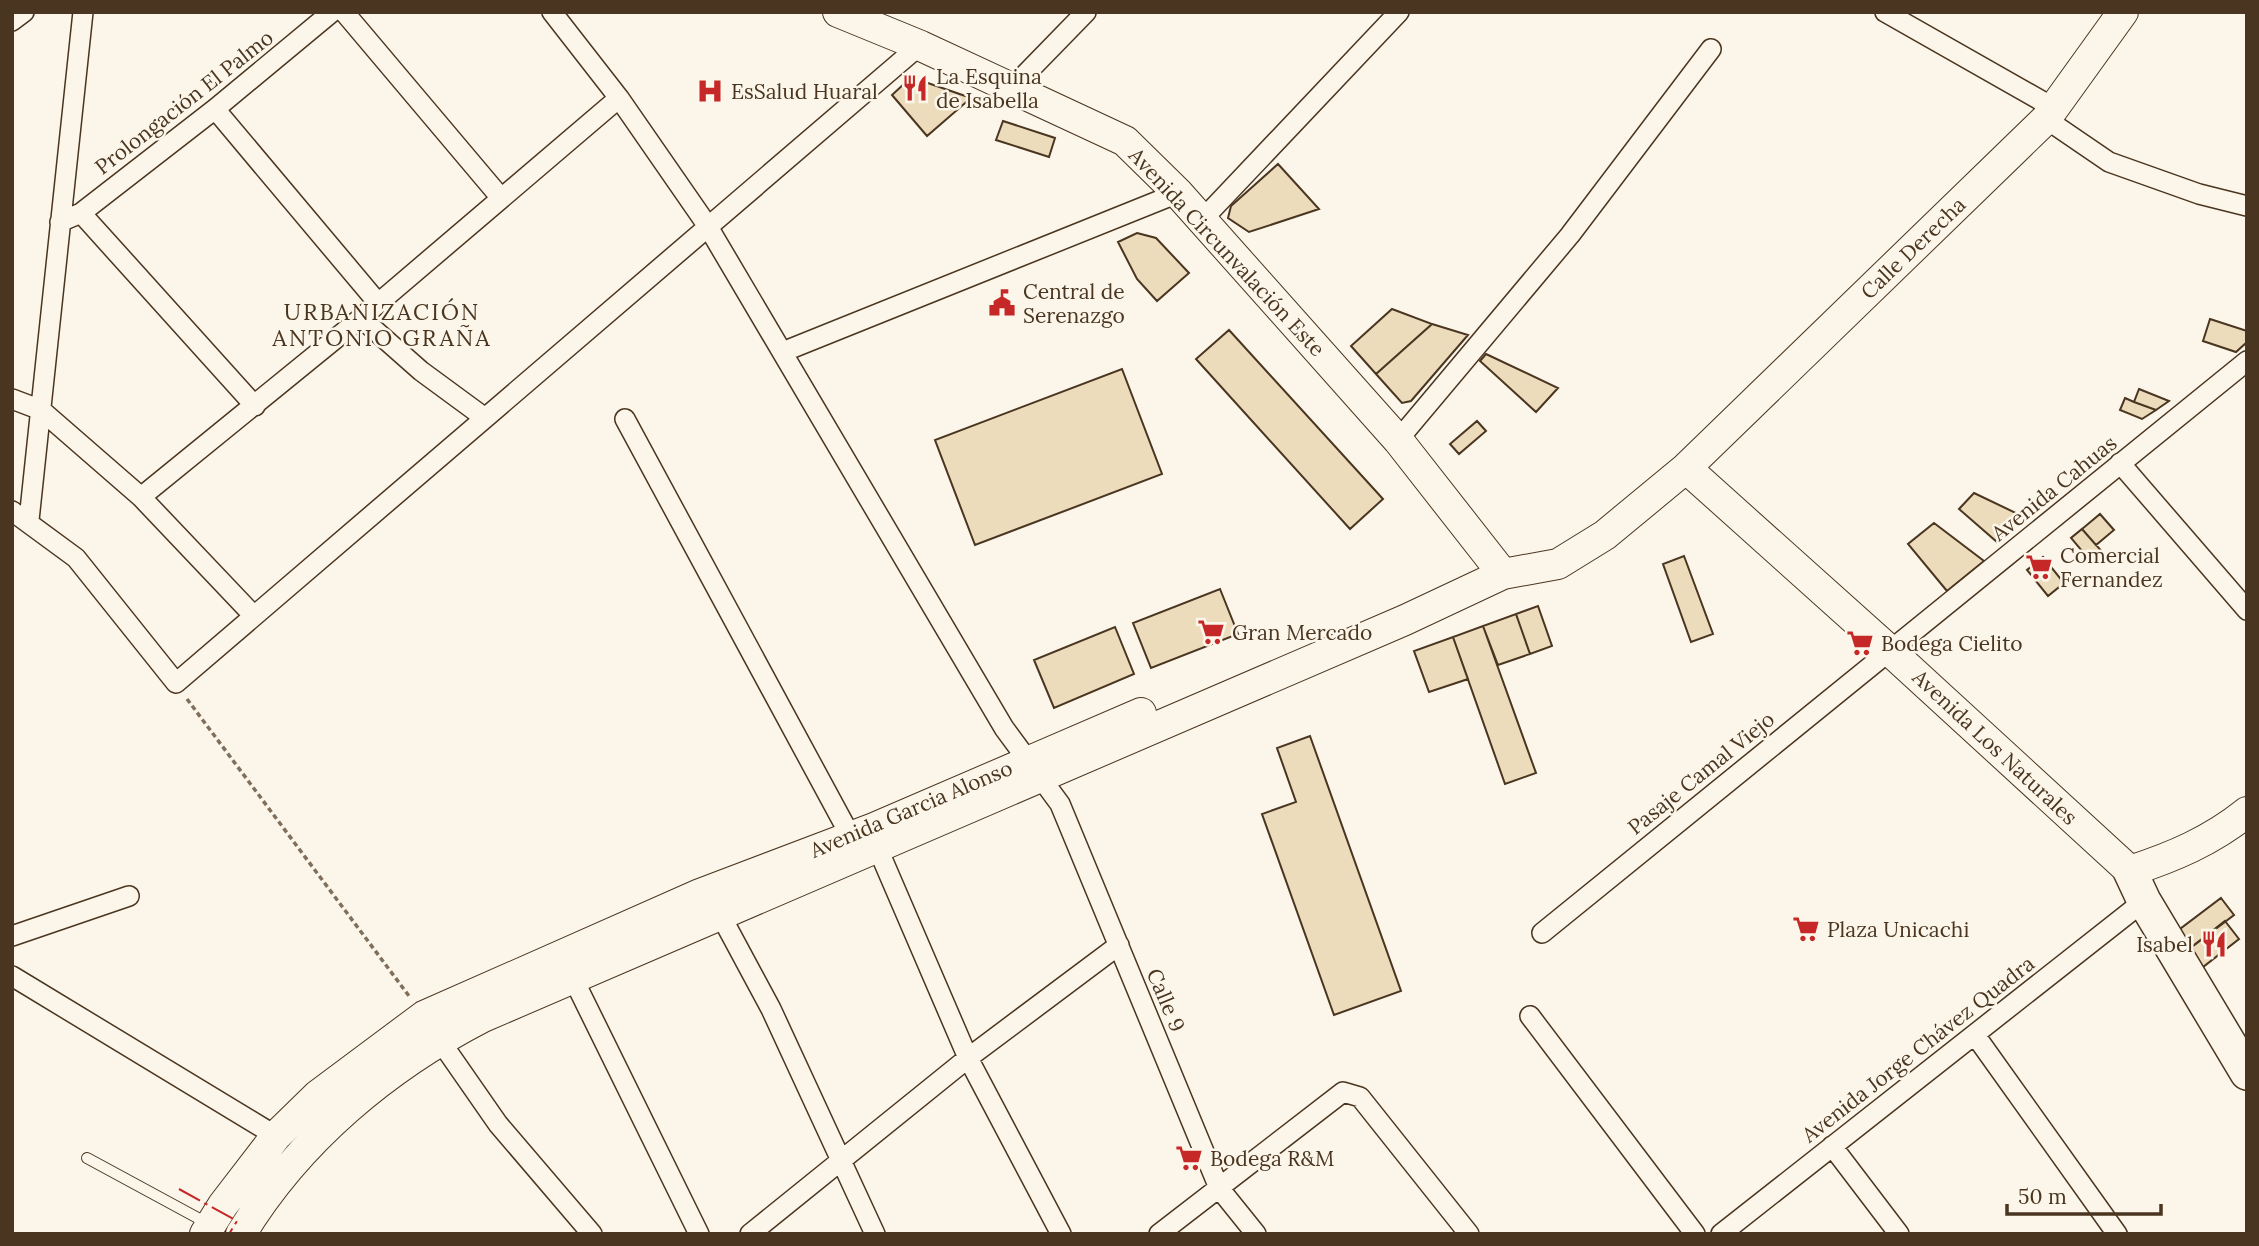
<svg xmlns="http://www.w3.org/2000/svg" width="2259" height="1246" font-family="Lora,serif">
<style>
.building{fill:#ecdcbc;stroke:#4a3520;stroke-width:2}
.lines{fill:none;stroke-linecap:round;stroke-linejoin:round}
.lane-casing{stroke:#4a3520;stroke-width:12}
.street-casing{stroke:#4a3520;stroke-width:22}
.primary-casing{stroke:#4a3520;stroke-width:32}
.highway-casing{stroke:#4a3520;stroke-width:36}
.path{stroke:#7f6f5c;stroke-width:3.5;stroke-dasharray:5 3.5;stroke-linecap:butt}
.lane{stroke:#fbf6e9;stroke-width:10}
.street{stroke:#fbf6e9;stroke-width:19}
.primary{stroke:#fbf6e9;stroke-width:30}
.highway{stroke:#fbf6e9;stroke-width:33}
.power{stroke:#c62828;stroke-width:2;stroke-dasharray:24 5 3.5 5;stroke-linecap:butt}
.labels{text-anchor:middle;dominant-baseline:central;stroke-width:5;stroke-linejoin:round;paint-order:stroke}
.poi-label{font-size:21px;fill:#4a3520;stroke:#fbf6e9;text-anchor:start}
.street-label{font-size:21px;fill:#4a3520;stroke:#fbf6e9}
.neighbourhood-label{font-size:23px;letter-spacing:2px;fill:#4a3520;stroke:#fbf6e9}
</style>
<rect width="100%" height="100%" fill="#fbf6e9"/>
<!-- building -->
<path class="building" d="M906,82H925L971,98L927,136L892,95Z
M1003,121L1055,138L1049,157L996,140Z
M1278,164L1319,209L1249,232L1228,218L1231,206Z
M1137,233L1156,238L1189,273L1157,301L1137,279L1118,242Z
M1392,309L1432,324L1376,374L1351,346Z
M2210,319L2247,331V342L2236,352L2203,341Z
M1432,324L1468,335L1411,401L1402,403L1376,374Z
M1229,330L1383,499L1350,529L1196,359Z
M1486,354L1558,388L1536,412L1480,361Z
M1122,369L1162,474L975,545L935,440Z
M2139,389L2169,401L2156,410L2134,402Z
M2125,398L2134,402L2156,410L2142,419L2120,410Z
M1477,421L1486,431L1459,454L1450,444Z
M1974,493L2020,515L1997,542L1959,509Z
M2100,514L2114,530L2096,545L2082,529Z
M1934,523L1984,561L1947,591L1908,544Z
M2082,529L2105,555L2093,564L2071,538Z
M1684,556L1713,634L1691,642L1663,564Z
M2043,557L2064,583L2048,596L2027,570Z
M1220,589L1238,634L1151,668L1133,623Z
M1538,606L1552,646L1530,654L1516,614Z
M1516,614L1530,654L1498,665L1483,626Z
M1483,626L1536,773L1505,784L1453,637Z
M1115,627L1134,674L1054,708L1034,660Z
M1453,637L1468,679L1429,692L1414,651Z
M1310,736L1401,991L1334,1015L1262,814L1296,802L1277,748Z
M2221,898L2234,915L2189,949L2176,932Z
M2225,921L2239,939L2203,967L2189,949Z"/>
<g class="lines">
<!-- lane casing -->
<g class="lane-casing">
<path id="lane" d="M87,1158L207,1223"/>
</g>
<!-- street casing -->
<g class="street-casing">
<path id="street" d="M344,12L501,198
M552,12L619,98L707,225L1004,728L1060,804L1219,1188L1256,1234
M1885,12L2054,108
M12,21L24,12
M1010,90L1086,12
M215,109L378,303
M2046,119L2109,162L2199,194L2247,206
M81,213L255,406
M1202,220L1399,12
M60,222L81,213L215,109L332,12
M361,318L421,371L485,418
M785,351L1178,193
M12,399L41,410L141,497L253,615
M625,419L851,837
M1398,440L1570,235L1711,49
M2120,463L2247,610
M141,497L361,318L619,98
M12,511L76,558L176,683L919,46
M29,520L83,12
M878,849L968,1058L1061,1234
M712,906L721,916L771,1009L875,1234
M1542,933L2247,361
M12,936L129,896
M568,968L699,1234
M12,976L276,1136
M1530,1016L1695,1234
M434,1032L498,1124L592,1234
M1975,1035L2117,1234
M1832,1146L1899,1234
M750,1234L968,1058L1119,945
M1159,1234L1343,1092L1360,1097L1469,1234
M1721,1234L2144,901"/>
</g>
<!-- primary casing -->
<g class="primary-casing">
<path id="primary" d="M838,12L921,46L1125,141L1178,193L1398,440L1503,574
M1686,468L1889,650L2130,871C2173,857 2211,841 2247,812
M205,1234L223,1205L276,1136L318,1095L424,1016L700,894L874,828L1141,713
M241,1234C298,1140 386,1067 483,1017L1405,620L1503,574L1558,564L1605,535L1686,468L2046,119L2123,12"/>
</g>
<!-- highway casing -->
<g class="highway-casing">
<path id="highway" d="M2130,871L2144,901L2247,1073"/>
</g>
<!-- path -->
<path class="path" d="M187,699L409,996"/>
<!-- lane -->
<use href="#lane" class="lane"/>
<!-- street -->
<use href="#street" class="street"/>
<!-- primary -->
<use href="#primary" class="primary"/>
<!-- highway -->
<use href="#highway" class="highway"/>
<!-- power -->
<path class="power" d="M179,1189L237,1221L229,1234"/>
</g>
<!-- icons -->
<defs>
<g id="restaurant-bare" transform="scale(2.1)"><path d="M-5-6h1v4h1v-4h1v4h1v-4h1v5L-1.5 .5V6h-2V.5L-5-1ZM5-6V6H3V1.5H1.5Q1.5-4 5-6Z" fill="#c62828" stroke="#fbf6e9" stroke-width="2.5" paint-order="stroke"/></g>
<g id="hospital-bare" transform="scale(2.1)"><path d="M-5-5h3v3.5h4V-5h3V5h-3V1.5h-4V5h-3Z" fill="#c62828" stroke="#fbf6e9" stroke-width="2.5" paint-order="stroke"/></g>
<g id="civic-bare" transform="scale(2.1)"><path d="M-.6-6.5H3V-4.5H.6V-3L4-1V1h2V6H-6V1h2V-1L-.6-3ZM-1.2 2.5V6h2.4V2.5Z" fill="#c62828" stroke="#fbf6e9" stroke-width="2.5" paint-order="stroke"/></g>
<g id="supermarket-bare" transform="scale(2.1)"><path d="M-6-5.5h2.5l.6 2H6L4.5 2H-2.5L-4.4-4H-6ZM-1.5 3.2a1.3 1.3 0 1 0 .1 0ZM3 3.2a1.3 1.3 0 1 0 .1 0Z" fill="#c62828" stroke="#fbf6e9" stroke-width="2.5" paint-order="stroke"/></g>
</defs>
<g fill-rule="evenodd">
<use href="#restaurant-bare" x="915" y="88"/>
<use href="#hospital-bare" x="710" y="91"/>
<use href="#civic-bare" x="1002" y="303"/>
<use href="#supermarket-bare" x="2039" y="567"/>
<use href="#supermarket-bare" x="1211" y="632"/>
<use href="#supermarket-bare" x="1860" y="643"/>
<use href="#supermarket-bare" x="1806" y="929"/>
<use href="#restaurant-bare" x="2214" y="944"/>
<use href="#supermarket-bare" x="1189" y="1158"/>
</g>
<g class="labels">
<!-- poi labels -->
<g class="poi-label">
<text x="936" y="76">La Esquina<tspan x="936" dy="24">de Isabella</tspan></text>
<text x="731" y="91">EsSalud Huaral</text>
<text x="1023" y="291">Central de<tspan x="1023" dy="24">Serenazgo</tspan></text>
<text x="2060" y="555">Comercial<tspan x="2060" dy="24">Fernandez</tspan></text>
<text x="1232" y="632">Gran Mercado</text>
<text x="1881" y="643">Bodega Cielito</text>
<text x="1827" y="929">Plaza Unicachi</text>
<text x="2193" y="944" text-anchor="end">Isabel</text>
<text x="1210" y="1158">Bodega R&amp;M</text>
</g>
<!-- street labels -->
<g class="street-label">
<text transform="translate(184 102) rotate(-38)">Prolongación El Palmo</text>
<text transform="translate(1913 248) rotate(-44)">Calle Derecha</text>
<text transform="translate(1227 252) rotate(47)">Avenida Circunvalación Este</text>
<text transform="translate(2054 488) rotate(-39)">Avenida Cahuas</text>
<text transform="translate(1995 747) rotate(43)">Avenida Los Naturales</text>
<text transform="translate(1701 773) rotate(-39)">Pasaje Camal Viejo</text>
<text transform="translate(911 809) rotate(-23)">Avenida Garcia Alonso</text>
<text transform="translate(1166 1000) rotate(67)">Calle 9</text>
<text transform="translate(1918 1049) rotate(-38)">Avenida Jorge Chávez Quadra</text>
</g>
<!-- neighbourhood labels -->
<g class="neighbourhood-label">
<text x="382" y="311">URBANIZACIÓN<tspan x="382" dy="26">ANTONIO GRAÑA</tspan></text>
</g>
</g>
<!-- border -->
<rect width="2259" height="1246" fill="none" stroke="#4a3520" stroke-width="28"/>
<!-- scale -->
<path d="M2007 1204v10h154v-10" fill="none" stroke="#4a3520" stroke-width="3.5"/>
<text x="2018" y="1204" font-size="21" fill="#4a3520" stroke="#fbf6e9" stroke-width="5" paint-order="stroke">50 m</text>
</svg>
